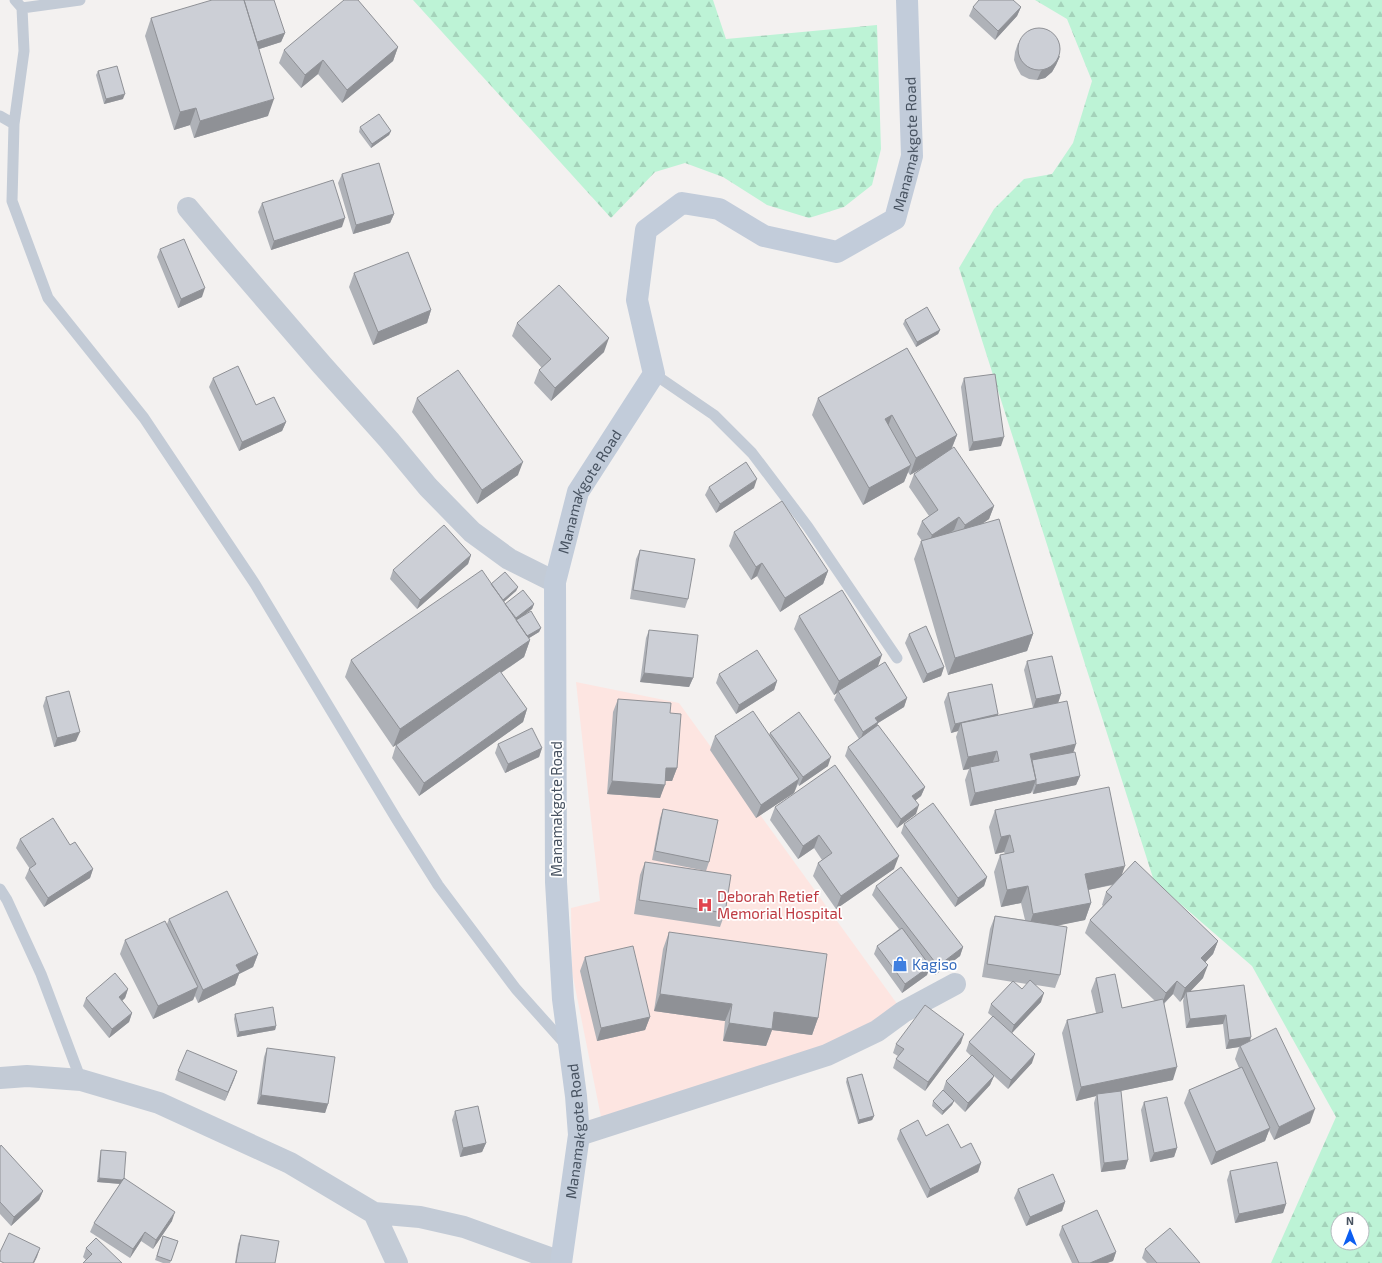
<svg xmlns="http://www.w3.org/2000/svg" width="1382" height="1263" font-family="'Exo 2',sans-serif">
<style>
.medical{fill:#fde5e1}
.forest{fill:url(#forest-firs);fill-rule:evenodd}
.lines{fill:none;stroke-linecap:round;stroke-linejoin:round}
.lane{stroke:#c3cbd6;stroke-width:11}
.street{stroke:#c3cbd6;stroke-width:22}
.secondary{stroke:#c2ccda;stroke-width:22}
.wall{fill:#afb2b8;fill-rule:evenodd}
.shaded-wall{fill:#8f9196}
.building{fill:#cccfd6;stroke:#8f9196}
.labels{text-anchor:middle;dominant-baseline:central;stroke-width:3.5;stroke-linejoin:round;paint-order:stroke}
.street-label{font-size:15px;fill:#475260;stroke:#fff}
.health-label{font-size:15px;fill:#be3a42;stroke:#fff;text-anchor:start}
.shop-label{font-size:15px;fill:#366cbe;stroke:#fff;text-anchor:start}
</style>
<defs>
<pattern id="forest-firs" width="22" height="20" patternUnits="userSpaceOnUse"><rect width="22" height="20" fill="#bdf3d6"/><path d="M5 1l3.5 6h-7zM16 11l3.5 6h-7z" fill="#a4d2ba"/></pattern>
</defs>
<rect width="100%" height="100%" fill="#f3f1f0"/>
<!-- medical -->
<path class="medical" d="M576,682L679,703L903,1012L877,1031L603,1127L572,972L571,908L600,901Z"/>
<!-- forest -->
<path class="forest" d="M413,0H713L726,39L877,25L881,149L872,185L844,207L809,218L767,205L723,177L685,163L655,172L611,218Z
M1035,0H1382V1263H1271L1336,1117L1252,966L1154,881L959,268L994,209L1024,179L1052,174L1073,143L1092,81L1067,19ZM1338,1219H1362V1243H1338Z"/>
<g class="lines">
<!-- lane -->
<path class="lane" d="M15,0L22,8L24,51L14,124L12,201L48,298L144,418L255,584L397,820L438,885L516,989L567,1046
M22,8L80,0
M0,116L14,124
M654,374L714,415L752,453L808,527L897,658
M0,889L7,900L41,974L81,1080"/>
<!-- street -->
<path class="street" d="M188,208L229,257L322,365L389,440L428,487L472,532L509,559L555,582
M0,1078L27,1076L81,1080L159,1103L290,1163L374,1213L397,1263
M579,1135L827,1055L877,1031L903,1012L955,984
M374,1213L420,1217L464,1227L561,1262"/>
<!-- secondary -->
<path class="secondary" id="s1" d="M561,1263L579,1135L576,1096L563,999L556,882L555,582L578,492L654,374L637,300L646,230L682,203L719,209L764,236L837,252L895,219L912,156L907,0"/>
</g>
<!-- wall -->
<path class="wall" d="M973,7H1021L1017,16L995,40L969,16Z
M151,18L285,33L281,42L259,49L268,116L194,138L190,125L174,130L145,36Z
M1018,43L1060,56L1056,65L1052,72L1045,78L1037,80L1029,79L1021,75L1017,68L1014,60L1015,52Z
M398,47L393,61L342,103L318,74L301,88L279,63L284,50Z
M98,71L123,99L104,104L96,75Z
M360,127L391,131L389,135L371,148L359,132Z
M342,174L394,214L390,223L353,234L338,183Z
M262,203L342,227L271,250L258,212Z
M160,249L202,297L178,308L157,257Z
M354,273L431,310L427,323L373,345L349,287Z
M905,320L940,330L938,334L916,347L903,324Z
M517,323L604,352L551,401L534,383L539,370L542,368L512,336Z
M907,348L957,435L952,448L994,506L989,519L982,524L1033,634L1027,651L948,675L914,559L921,541H922L917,534L922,521L929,516L909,487L914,474L923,468L910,475L908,472L904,482L863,505L812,415L818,398Z
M213,378L256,405L286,422L282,431L239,451L209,387Z
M964,378L1001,446L969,451L961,387Z
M417,398L518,475L477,504L412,412Z
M709,487L754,488L716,513L705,495Z
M734,532L828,571L823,584L780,612L757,576L751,580L729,546Z
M640,550L688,599L685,608L630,599L636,559Z
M471,555L468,564L417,609L390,579L393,570Z
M491,584L518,587L516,591L504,602L505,604H534L532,609L525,614L541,628L539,632L529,638L530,640L524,657L501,673L527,709L523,722L419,796L392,758L396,745L413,733L393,747L345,677L351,660Z
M799,616L878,667L907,698L904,707L878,723L877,726L925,787L921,796L915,801L916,814L897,828L845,756L848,747L859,739L834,700L837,693L834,695L794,629Z
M649,630L693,678L689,687L640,682L646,638Z
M909,634L944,667L941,676L923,683L905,643Z
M1027,661L1061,694L1058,703L1033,708L1024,670Z
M719,674L777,681L774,690L736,714L716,683Z
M948,693L998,714V716L1073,752L1080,776L1076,785L1033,794L1032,790L1031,793L970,806L965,780L969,769L963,770L956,737L958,731L951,733L944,702Z
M46,697L76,741L54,747L43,706Z
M618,699L670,713L677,768L672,781H665L660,798L607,794L613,712Z
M770,733L828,766L799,786L798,784L794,793L756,818L710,750L715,736L769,735Z
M498,744L542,748L539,757L505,773L495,753Z
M775,807L894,869L836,909L813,876L818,863L822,860L814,848L798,859L770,820Z
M663,809L709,862L706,871L652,860L660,818Z
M995,810L1122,875L1218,941L1213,954L1205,962L1203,978L1190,991L1244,985L1251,1037L1250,1041L1310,1123L1274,1140L1269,1130L1265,1141L1211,1165L1184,1103L1189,1090L1239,1068L1235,1059L1239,1047L1226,1049L1223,1024L1186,1028L1183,1001L1184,997L1180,1002L1173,994L1164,1004L1173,1080L1120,1091L1128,1160L1125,1169L1101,1172L1094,1103L1096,1096L1076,1101L1062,1033L1067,1020L1096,1013L1091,991L1096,978L1122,1008L1155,1001L1085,933L1090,920L1103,906L1102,905L1106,892L1113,885L1088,890L1091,903L1085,920L1058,925L1060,975L1055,988L1036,985L1041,1002L1012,1033L1032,1063L1008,1089L994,1076L990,1085L965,1112L954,1101L952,1105L942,1115L932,1106L933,1101L943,1091V1090L946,1081L971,1056L966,1051L969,1042L993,1017L988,1013L991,1004L1013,982L982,977L990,929L995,916L1025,920L1021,903L1001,907L994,872L1000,855L1005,854L1004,852L995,854L989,827ZM1014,982L1027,984L1022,989Z
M904,824L987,877L984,886L955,907L901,833Z
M20,839L93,869L90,878L44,907L25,878L29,869H30L16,848Z
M645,862L725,913L720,927L634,914L640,875Z
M876,886L963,947L960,956L935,975L929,968L927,975L902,993L874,954L877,946L899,929L872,895Z
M169,919L258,954L253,967L239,974L235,985L198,1003L195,996L193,1000L153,1019L120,954L125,940L167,924Z
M669,932L818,1018L812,1035L772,1030L766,1046L723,1041L725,1021L654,1011L663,949Z
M585,957L650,1017L645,1030L597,1041L580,971Z
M128,989L125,998L122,1001L132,1013L129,1022L109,1038L83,1006L86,998Z
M235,1014L276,1026L275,1030L237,1037L234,1019Z
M961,1043L925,1091L893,1068L896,1059L898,1056L893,1053L896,1044Z
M267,1048L328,1104L325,1113L257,1104L264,1057Z
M178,1071H237L225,1101L175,1080Z
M847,1078L874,1116L872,1120L858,1124L846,1082Z
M1144,1102L1177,1148L1174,1157L1150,1162L1141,1110Z
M455,1111L486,1143L482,1152L460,1157L452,1120Z
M900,1130L961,1148L981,1163L978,1172L927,1198L897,1139Z
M0,1147L43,1191L39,1200L11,1226L0,1214Z
M101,1150L124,1179L172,1221L153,1249L141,1241L130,1258L90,1232L94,1223L120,1184L97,1182L100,1154Z
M1230,1171L1286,1204L1283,1213L1235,1223L1227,1180Z
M1018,1189L1065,1202L1062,1211L1026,1226L1014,1198Z
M1062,1226L1116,1252L1113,1261L1107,1263H1072L1059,1235Z
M241,1235L275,1263H235L238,1244Z
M163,1236L178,1241L170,1263H163L155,1260Z
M86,1248L122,1263L86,1260L83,1257Z
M1145,1249L1200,1263H1147L1142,1258Z"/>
<!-- shaded-wall -->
<path class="shaded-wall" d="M1021,7L1017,16L995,40L998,31Z
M285,33L281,42L253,51L257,42Z
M398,47L393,61L342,103L347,90Z
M1060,56L1056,65L1052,72L1045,78L1037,80L1041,71Z
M323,60L318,74L301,88L305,75Z
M125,94L123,99L104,104L106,99Z
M274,99L268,116L194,138L200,121Z
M196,108L190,125L174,130L180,112Z
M391,131L389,135L371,148L372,144Z
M394,214L390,223L353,234L356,225Z
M345,218L342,227L271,250L274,241Z
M205,288L202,297L178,308L181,299Z
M431,310L427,323L373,345L378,332Z
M940,330L938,334L916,347L917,342Z
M609,338L604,352L551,401L555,388Z
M892,415L886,432L885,419Z
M286,422L282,431L239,451L242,442Z
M957,435L950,452L910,475L916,458Z
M1004,437L1001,446L969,451L973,442Z
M523,462L518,475L477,504L482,490Z
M911,465L904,482L863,505L869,488Z
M757,479L754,488L716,513L720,504Z
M994,506L989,519L960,539L965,525Z
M959,517L954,530L927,548L932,535Z
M471,555L468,564L417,609L420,600Z
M762,563L757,576L751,580L756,567Z
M828,571L823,584L780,612L785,598Z
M518,587L516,591L500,605L502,601Z
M534,604L532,609L514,623L516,618Z
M541,628L539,632L521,643L523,638Z
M1033,634L1027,651L948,675L955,658Z
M530,640L524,657L393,747L400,729Z
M882,655L877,669L838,691L837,693L834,695L839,681Z
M944,667L941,676L923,683L927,674Z
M644,673L693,678L689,687L640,682Z
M777,681L774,690L736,714L739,705Z
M1061,694L1058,703L1033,708L1036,699Z
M907,698L904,707L878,723L875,731L860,741L863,732L875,718Z
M527,709L523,722L419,796L424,783Z
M998,714L995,723H961L958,731L951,733L955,724Z
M80,732L76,741L54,747L57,738Z
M1076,744L1072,757L1033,766L1030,754Z
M542,748L539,757L505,773L508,764Z
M997,751L992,764L970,767L969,769L963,770L968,757Z
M831,757L828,766L799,786L803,777Z
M666,768H677L672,781H661Z
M1080,776L1076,785L1033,794L1036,785Z
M799,779L794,793L756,818L761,805Z
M1036,780L1031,793L970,806L975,793Z
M612,781L665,785L660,798L607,794Z
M925,787L921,796L909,805L912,796Z
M919,805L916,814L897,828L901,819Z
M819,835L814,848L798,859L803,846Z
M1010,835L1004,852L995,854L1001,837Z
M899,856L894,869L836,909L841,896Z
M1125,866L1119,883L1079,892L1085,874Z
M93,869L90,878L44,907L48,898Z
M987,877L984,886L955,907L958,898Z
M1028,886L1021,903L1001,907L1007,890Z
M1091,903L1085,920L1027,932L1033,914Z
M1218,941L1213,954L1196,972L1201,958Z
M963,947L960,956L935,975L938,966Z
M258,954L253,967L239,974L235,985L198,1003L203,990L236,965Z
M1208,965L1203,978L1187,995L1186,992L1184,997L1180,1002L1185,988Z
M930,966L927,975L902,993L905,984Z
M1177,981L1173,994L1161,1006L1166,993Z
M198,987L193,1000L153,1019L158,1006Z
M128,989L125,998L116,1006L119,997Z
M1044,993L1041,1002L1011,1034L1014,1025Z
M660,994L732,1004L725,1021L654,1011Z
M774,1012L818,1018L812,1035L772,1030L766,1046L723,1041L729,1023Z
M132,1013L129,1022L109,1038L112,1029Z
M1226,1015L1223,1024L1186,1028L1190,1019Z
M650,1017L645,1030L597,1041L601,1028Z
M276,1026L275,1030L237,1037L239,1032Z
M964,1034L961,1043L925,1091L928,1082Z
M1251,1037L1248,1046H1240L1239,1047L1226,1049L1229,1040Z
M1035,1054L1032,1063L1008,1089L1011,1080Z
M1177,1067L1173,1080L1097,1096V1094L1096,1096L1076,1101L1081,1087Z
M237,1071L234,1080L225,1101L228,1092Z
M994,1076L990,1085L965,1112L968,1103Z
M261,1095L328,1104L325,1113L257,1104Z
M954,1101L952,1105L942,1115L943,1111Z
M1315,1109L1310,1123L1274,1140L1279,1127Z
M874,1116L872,1120L858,1124L859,1120Z
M1270,1128L1265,1141L1211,1165L1216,1152Z
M486,1143L482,1152L460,1157L463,1148Z
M1177,1148L1174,1157L1150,1162L1154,1153Z
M1128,1160L1125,1169L1101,1172L1104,1163Z
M981,1163L978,1172L927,1198L930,1189Z
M99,1178L124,1180L122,1184L97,1182Z
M43,1191L39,1200L11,1226L14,1217Z
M1065,1202L1062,1211L1026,1226L1030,1217Z
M1286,1204L1283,1213L1235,1223L1239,1214Z
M175,1212L172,1221L153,1249L156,1240Z
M145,1232L141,1241L130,1258L133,1249Z
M40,1248L37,1257L34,1263H33Z
M1116,1252L1113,1261L1107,1263H1090Z"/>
<!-- building -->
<path class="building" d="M212,0H244L274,99L200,121L196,108L180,112L151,18Z
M244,0H274L285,33L257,42Z
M344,0H358L398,47L347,90L323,60L305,75L284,50Z
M979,0H1013L1021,7L998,31L973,7Z
M1018 49a21 21 0 1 1 42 0a21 21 0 1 1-42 0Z
M117,66L125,94L106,99L98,71Z
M379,114L391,131L372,144L360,127Z
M379,163L394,214L356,225L342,174Z
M333,180L345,218L274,241L262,203Z
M184,239L205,288L181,299L160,249Z
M408,252L431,310L378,332L354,273Z
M559,285L609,338L555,388L539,370L551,359L517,323Z
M927,307L940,330L917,342L905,320Z
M907,348L957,435L916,458L892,415L885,419L911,465L869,488L818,398Z
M238,366L256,405L274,397L286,422L242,442L213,378Z
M458,370L523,462L482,490L417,398Z
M995,374L1004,437L973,442L964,378Z
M954,447L994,506L965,525L959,517L932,535L922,521L938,510L914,474Z
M746,462L757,479L720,504L709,487Z
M782,501L828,571L785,598L762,563L756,567L734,532Z
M999,519L1033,634L955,658L921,541Z
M444,525L471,555L420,600L393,570Z
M640,550L695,559L688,599L633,590Z
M482,570L530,640L400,729L351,660Z
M505,572L518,587L503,600L491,584Z
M523,590L534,604L516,618L505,604Z
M842,590L882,655L839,681L799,616Z
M531,611L541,628L527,636L516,620Z
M926,626L944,667L927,674L909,634Z
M649,630L698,635L693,678L644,673Z
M757,650L777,681L739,705L719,674Z
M1052,656L1061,694L1036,699L1027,661Z
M885,662L907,698L875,718L878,722L863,732L838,691Z
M500,671L527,709L424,783L396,745Z
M992,684L998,714L955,724L948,693Z
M69,691L80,732L57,738L46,697Z
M618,699L671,703L670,713L681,714L677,768H666L665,785L612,781Z
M1067,701L1076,744L1030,754L1036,780L975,793L970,767L999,761L997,751L968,757L961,723Z
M753,711L799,779L761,805L715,736Z
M799,712L831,757L803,777L770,733Z
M878,725L925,787L912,796L919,805L901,819L848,747Z
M532,728L542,748L508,764L498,744Z
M1075,752L1080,776L1036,785V780L1032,760Z
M835,765L899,856L841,896L818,863L832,853L819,835L803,846L775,807Z
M1109,787L1125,866L1085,874L1091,903L1033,914L1028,886L1007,890L1000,855L1014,852L1010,835L1001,837L995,810Z
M933,803L987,877L958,898L904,824Z
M663,809L718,820L709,862L655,851Z
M53,818L70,845L75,842L93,869L48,898L29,869L36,864L20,839Z
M1135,861L1218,941L1201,958L1208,965L1185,988L1177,981L1166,993L1090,920L1112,897L1106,892Z
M645,862L731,875L725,913L639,900Z
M901,867L963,947L938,966L876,886Z
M227,891L258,954L236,965L240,972L203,990L169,919Z
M995,916L1067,927L1060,975L987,964Z
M165,921L198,987L158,1006L125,940Z
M902,928L930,966L905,984L877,946Z
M669,932L827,954L818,1018L774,1012L772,1029L729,1023L732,1004L660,994Z
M633,946L650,1017L601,1028L585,957Z
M115,973L128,989L119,997L132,1013L112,1029L86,998Z
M1115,974L1122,1008L1163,999L1177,1067L1081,1087L1067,1020L1103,1012L1096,978Z
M1030,980L1044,993L1014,1025L991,1004L1013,981L1022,989Z
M1244,985L1251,1037L1229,1040L1226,1015L1190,1019L1186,992Z
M925,1005L964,1034L928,1082L896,1059L904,1049L896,1044Z
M273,1007L276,1026L239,1032L235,1014Z
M993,1016L1035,1054L1011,1080L969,1042Z
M1276,1028L1315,1109L1279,1127L1240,1046Z
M267,1048L335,1057L328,1104L261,1095Z
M187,1050L237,1071L228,1092L178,1071Z
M972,1055L994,1076L968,1103L946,1081Z
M1242,1067L1270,1128L1216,1152L1189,1090Z
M862,1074L874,1116L859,1120L847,1078Z
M943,1090L954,1101L943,1111L933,1101Z
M1121,1091L1128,1160L1104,1163L1097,1094Z
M1167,1097L1177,1148L1154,1153L1144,1102Z
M478,1106L486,1143L463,1148L455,1111Z
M918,1120L926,1136L948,1124L961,1148L971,1143L981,1163L930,1189L900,1130Z
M1,1145L43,1191L14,1217L0,1202V1147Z
M101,1150L126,1152L124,1179V1178L122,1180L99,1178Z
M1277,1162L1286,1204L1239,1214L1230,1171Z
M1053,1174L1065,1202L1030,1217L1018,1189Z
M124,1178L175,1212L156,1240L145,1232L133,1249L94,1223Z
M1097,1210L1116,1252L1090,1263H1079L1062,1226Z
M1170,1228L1200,1263H1157L1145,1249Z
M9,1233L40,1248L33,1263H4L0,1261V1252Z
M241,1235L279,1241L275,1263H236Z
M163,1236L178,1241L171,1261L157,1256Z
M96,1238L122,1263H83L92,1254L86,1248Z"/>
<!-- icons -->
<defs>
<g id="hospital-bare" transform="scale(1.2)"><path d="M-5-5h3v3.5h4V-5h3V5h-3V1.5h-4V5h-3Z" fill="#e0444e" stroke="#fff" stroke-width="2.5" paint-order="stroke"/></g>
<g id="shop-bare" transform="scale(1.2)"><path d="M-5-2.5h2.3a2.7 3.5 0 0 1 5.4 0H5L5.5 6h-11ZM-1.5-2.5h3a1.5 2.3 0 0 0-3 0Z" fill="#3f7fe0" stroke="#fff" stroke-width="2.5" paint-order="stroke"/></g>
</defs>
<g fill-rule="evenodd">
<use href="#hospital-bare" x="705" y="905"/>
<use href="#shop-bare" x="900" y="964"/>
</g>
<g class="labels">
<!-- street labels -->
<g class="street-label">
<text stroke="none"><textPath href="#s1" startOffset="1416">Manamakgote Road</textPath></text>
<text stroke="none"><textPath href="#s1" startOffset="781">Manamakgote Road</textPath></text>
<text transform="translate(556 809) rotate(-90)">Manamakgote Road</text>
<text stroke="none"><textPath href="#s1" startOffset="133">Manamakgote Road</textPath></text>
</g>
<!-- health labels -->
<g class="health-label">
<text x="717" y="896">Deborah Retief<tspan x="717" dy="17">Memorial Hospital</tspan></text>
</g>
<!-- shop labels -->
<g class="shop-label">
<text x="912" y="964">Kagiso</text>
</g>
</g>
<!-- north arrow -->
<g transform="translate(1350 1231)"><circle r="19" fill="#ffffff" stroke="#b5babf"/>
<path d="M0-3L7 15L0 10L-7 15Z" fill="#0c5ef1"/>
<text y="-6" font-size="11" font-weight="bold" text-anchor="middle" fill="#475260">N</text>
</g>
</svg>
